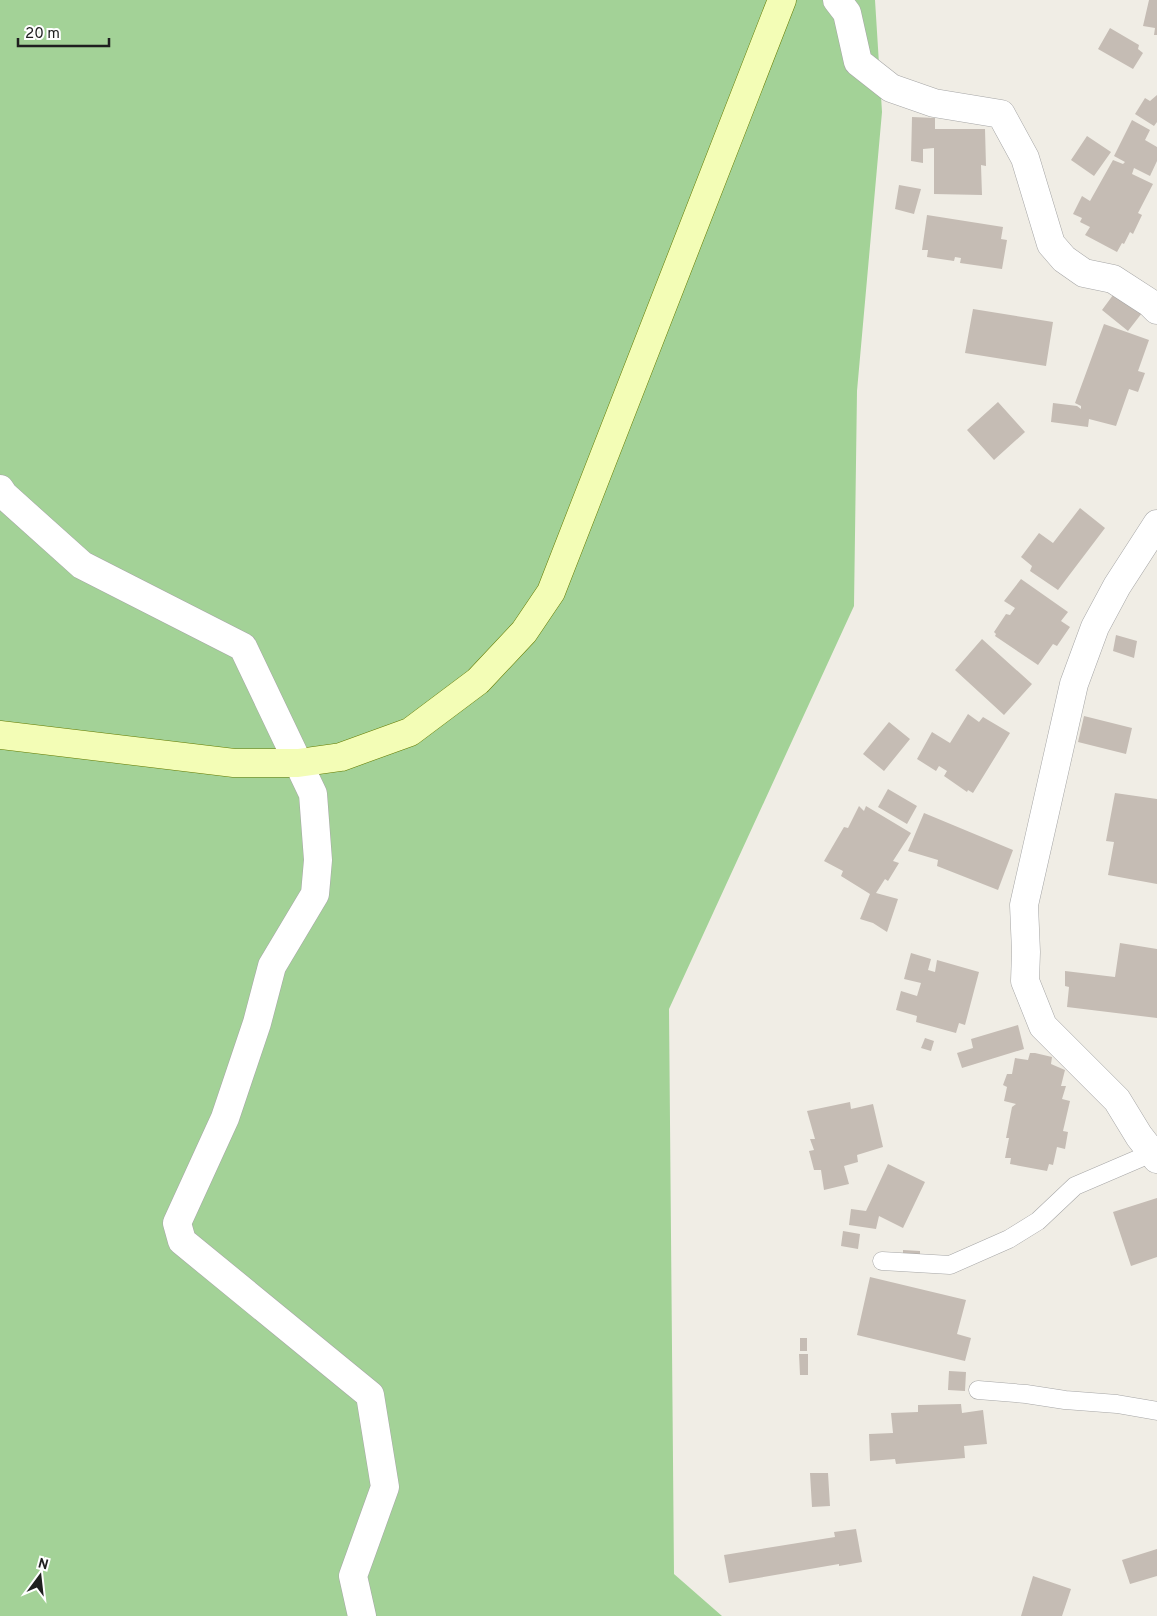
<svg xmlns="http://www.w3.org/2000/svg" width="1157" height="1616" font-family="Overpass,sans-serif">
<style>
.forest{fill:#a3d297}
.building{fill:#c5bcb4}
.lines{fill:none;stroke-linecap:round;stroke-linejoin:round}
.lane-casing{stroke:#a6a6a6;stroke-width:19}
.street-casing{stroke:#a6a6a6;stroke-width:29}
.secondary-casing{stroke:#647c00;stroke-width:29}
.lane{stroke:#fff;stroke-width:18}
.street{stroke:#fff;stroke-width:28}
.secondary{stroke:#f3fdb6;stroke-width:28}
</style>
<rect width="100%" height="100%" fill="#f0ede5"/>
<!-- forest -->
<path class="forest" d="M0,0H875L882,112L857,391L854,606L669,1009L674,1574L722,1616H0Z"/>
<!-- building -->
<path class="building" d="M1149,0H1157V35H1154L1155,28L1143,26Z
M1110,28L1139,45L1138,49L1143,53L1133,69L1098,49Z
M1157,95V122L1154,126L1135,114L1145,98L1150,101Z
M912,117L935,118V129H985L986,166L981,165L982,195L934,194V148L923,149V163L911,161Z
M1132,120L1150,130L1145,140L1157,147V161L1150,176L1134,168L1132,174L1153,184L1138,213L1142,215L1133,234L1130,232L1124,244L1122,243L1117,252L1085,235L1090,227L1080,222L1082,218L1073,214L1082,196L1090,201L1113,160L1123,164L1125,162L1114,156Z
M1087,136L1111,152L1094,176L1071,160Z
M899,185L921,189L914,214L895,209Z
M927,215L1003,227L1001,239L1007,240L1002,269L960,263L961,258L955,257L954,261L927,257L928,250H922Z
M1116,291L1142,313L1128,331L1102,310Z
M973,309L1053,322L1046,366L965,353Z
M1104,324L1149,340L1138,371L1145,373L1138,392L1129,389L1116,426L1089,419L1088,427L1051,422L1053,403L1077,406L1081,409V406L1075,403Z
M998,402L1025,432L994,460L967,430Z
M1080,508L1105,528L1058,590L1030,571L1032,566L1021,557L1039,533L1053,543Z
M1021,579L1068,612L1061,621L1070,627L1057,646L1053,644L1038,665L995,636L996,634L994,632L1006,614L1010,615L1015,608L1004,601Z
M1116,635L1137,641L1134,658L1113,651Z
M982,639L1032,684L1004,715L955,670Z
M968,714L979,722L983,717L1010,733L973,793L968,790L967,792L944,776L947,771L939,766L936,771L917,759L932,732L950,743Z
M1084,716L1132,728L1126,754L1078,742Z
M889,722L910,739L884,771L863,754Z
M888,789L917,806L907,824L878,807Z
M1115,793L1157,799V884L1108,875L1114,842L1106,841Z
M859,806L864,811L866,806L911,833L893,861L899,863L888,881L885,879L876,893L898,899L887,932L873,923L860,919L870,894L841,876L843,871L824,861L844,827L848,828Z
M924,813L1013,850L998,890L937,866L938,860L908,851Z
M1120,943L1157,949V1018L1067,1007L1069,987L1065,986V971L1115,977Z
M911,953L931,959L928,970L935,972L937,960L979,972L965,1025L959,1023L956,1033L916,1022L917,1016L896,1010L901,991L917,996L921,983L904,979Z
M1018,1025L1024,1049L962,1068L957,1053L973,1048L971,1039Z
M925,1038L934,1041L931,1051L921,1048Z
M1030,1053H1035L1052,1057L1051,1064L1065,1070L1061,1086H1066L1062,1099L1070,1101L1063,1131L1068,1132L1065,1149L1057,1147L1053,1165L1049,1164L1047,1171L1010,1164L1011,1158H1005L1009,1138H1006L1012,1107L1016,1104L1004,1101L1007,1087L1003,1085L1007,1074H1012L1015,1058L1028,1060Z
M850,1102L851,1109L873,1104L883,1147L857,1155L858,1162L844,1166L849,1184L824,1190L821,1170H814L809,1151L814,1150L810,1139H815L807,1111Z
M888,1164L925,1182L903,1228L879,1216L876,1229L849,1225L851,1209L866,1211Z
M1157,1198V1257L1131,1266L1113,1212Z
M843,1231L860,1234L858,1249L841,1246Z
M903,1250L920,1251V1260L903,1259Z
M870,1277L966,1300L957,1334L971,1338L965,1361L857,1335Z
M800,1338H807V1351H800Z
M799,1354H808V1375H800Z
M949,1371L966,1372L965,1391L948,1390Z
M961,1404L962,1413L983,1410L987,1444L964,1446L965,1458L896,1464L895,1459L870,1461L869,1434L893,1433L891,1413L918,1412V1405Z
M810,1473H828L830,1506L812,1507Z
M856,1529L862,1562L839,1566V1564L729,1583L724,1555L835,1537L834,1532Z
M1157,1549V1576L1130,1584L1122,1560Z
M1033,1576L1071,1589L1062,1616H1021Z"/>
<g class="lines">
<!-- lane casing -->
<g class="lane-casing">
<path id="lane" d="M882,1261L950,1265L1009,1239L1038,1221L1075,1186L1152,1153
M978,1390L1026,1394L1065,1400L1117,1404L1157,1411"/>
</g>
<!-- street casing -->
<g class="street-casing">
<path id="street" d="M837,0L847,13L858,62L891,88L934,103L1001,114L1025,158L1051,244L1064,259L1084,273L1113,279L1150,303L1157,310
M0,489L4,495L82,565L243,647L313,794L318,860L315,894L272,966L257,1023L225,1118L177,1223L182,1241L370,1395L385,1487L353,1576L362,1616
M1157,524L1117,586L1095,627L1074,684L1024,905L1026,952L1025,981L1043,1026L1117,1100L1139,1136L1157,1159"/>
</g>
<!-- secondary casing -->
<g class="secondary-casing">
<path id="secondary" d="M0,735L234,763H298L341,757L410,732L478,681L524,632L551,592L782,0"/>
</g>
<!-- lane -->
<use href="#lane" class="lane"/>
<!-- street -->
<use href="#street" class="street"/>
<!-- secondary -->
<use href="#secondary" class="secondary"/>
</g>
<!-- north arrow -->
<g transform="translate(40 1576) rotate(15)" stroke="#ffffff" stroke-width="4" paint-order="stroke">
<path d="M0-4L9 19L0 12L-9 19Z" fill="#1f1f1f"/>
<text y="-8" font-size="14" font-weight="bold" text-anchor="middle" fill="#1f1f1f">N</text>
</g>
<!-- scale -->
<path d="M18 38v8h91v-8" fill="none" stroke="#1f1f1f" stroke-width="2.5"/>
<text x="25" y="38" font-size="15" fill="#1f1f1f" stroke="#ffffff" stroke-width="4" paint-order="stroke">20 m</text>
</svg>
